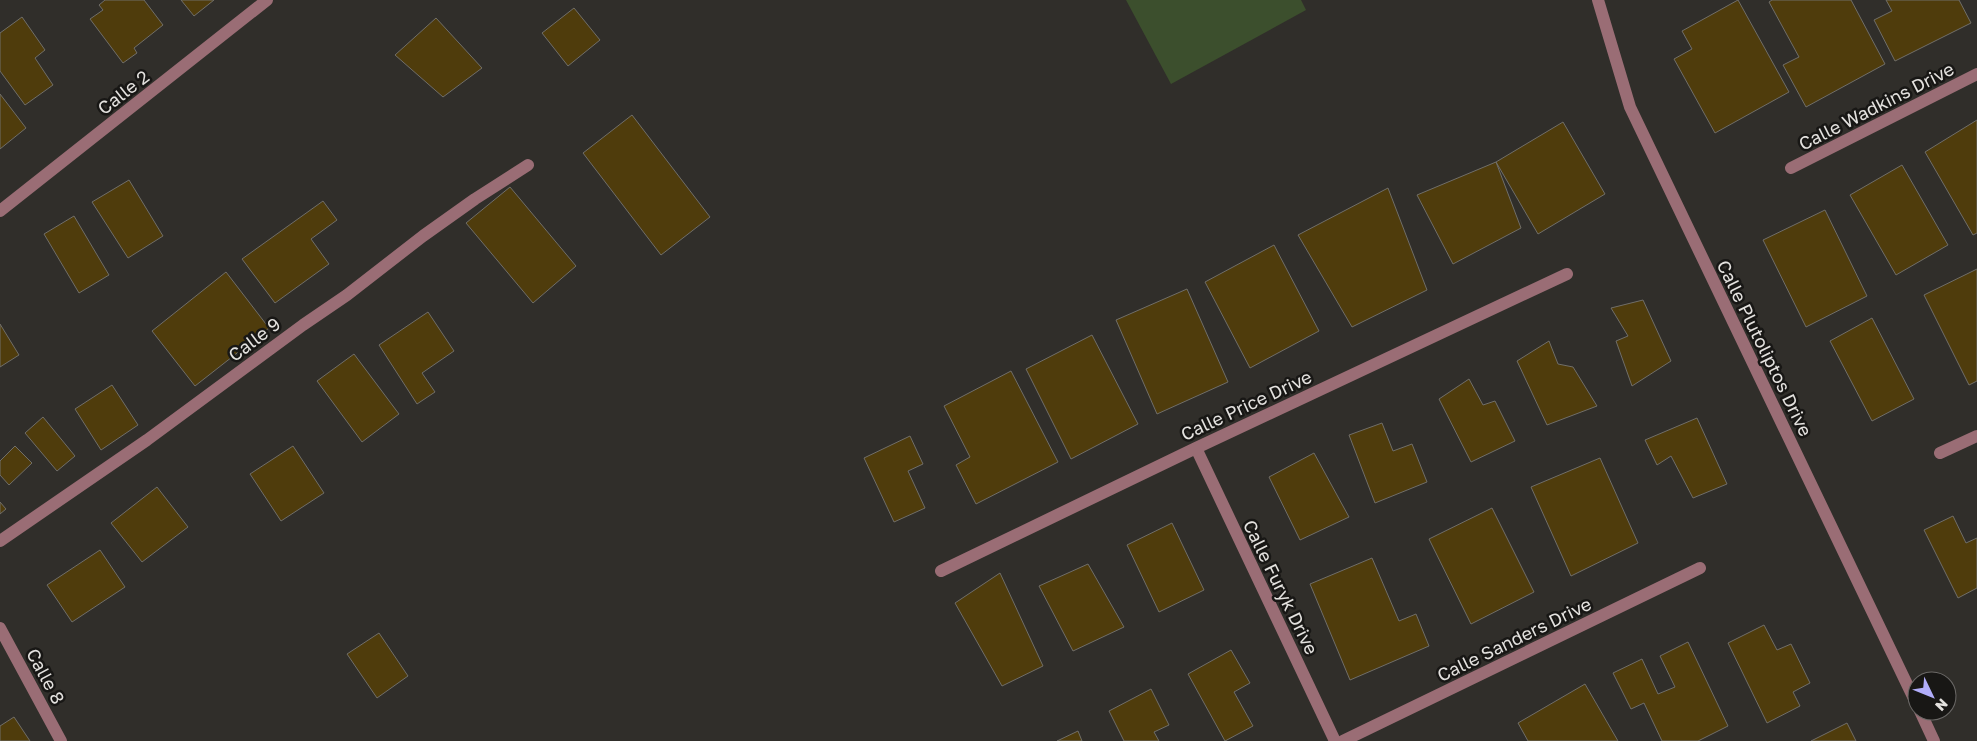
<svg xmlns="http://www.w3.org/2000/svg" width="1977" height="741" font-family="'Golos Text',sans-serif">
<style>
.green{fill:#3c4f2d}
.building{fill:#4f3c0c;stroke:#706e69}
.lines{fill:none;stroke-linecap:round;stroke-linejoin:round}
.minor{stroke:#9a6d75;stroke-width:12}
.labels{text-anchor:middle;dominant-baseline:central;stroke-width:5;stroke-linejoin:round;paint-order:stroke}
.street-label{font-size:18px;fill:#e4e2df;stroke:#181715}
</style>
<rect width="100%" height="100%" fill="#302e2a"/>
<!-- green -->
<path class="green" d="M1126,0H1301L1306,10L1171,84Z"/>
<!-- building -->
<path class="building" d="M105,0H144L163,25L134,48L137,53L123,63L90,19L103,10L99,5Z
M181,0H214L194,16Z
M1738,0L1789,92L1715,133L1674,59L1692,49L1682,31Z
M1772,0H1851L1885,64L1806,107L1783,65L1799,57L1769,2Z
M1886,0H1959L1971,23L1895,61L1874,20L1892,11Z
M574,8L600,40L568,66L542,33Z
M22,17L45,50L35,58L53,85L25,105L0,71V33Z
M436,18L482,68L443,97L395,55Z
M0,94L26,128L0,149Z
M632,115L710,217L661,255L583,153Z
M1977,120V233L1973,235L1925,152Z
M1563,122L1605,194L1538,234L1496,162Z
M1496,162L1521,228L1453,264L1417,195Z
M1902,165L1948,245L1896,275L1850,195Z
M129,180L163,236L128,258L92,202Z
M510,187L576,266L533,303L466,223Z
M1388,188L1427,290L1352,327L1298,235Z
M323,201L337,220L311,239L329,264L275,303L242,259Z
M1825,210L1867,296L1806,327L1763,240Z
M74,216L109,275L79,293L44,234Z
M1274,245L1319,331L1250,368L1205,282Z
M1977,269V381L1969,385L1924,295Z
M226,272L269,328L195,386L152,331Z
M1187,289L1228,382L1157,414L1116,320Z
M1643,300L1671,361L1632,386L1616,341L1628,336L1611,308Z
M428,312L454,351L422,373L435,392L417,404L379,345Z
M1872,318L1914,399L1872,421L1830,341Z
M0,324L19,355L0,367Z
M1092,335L1138,424L1071,459L1026,369Z
M1549,341L1558,364L1573,367L1597,406L1547,425L1517,361Z
M354,354L399,414L362,442L317,381Z
M1011,371L1058,462L976,504L956,465L970,457L944,406Z
M1469,379L1483,405L1495,401L1515,441L1471,462L1439,399Z
M112,385L138,425L101,450L75,409Z
M43,417L75,456L57,471L25,433Z
M1697,418L1727,484L1693,498L1671,456L1657,465L1645,440Z
M1382,423L1393,451L1412,444L1427,482L1375,503L1349,435Z
M910,436L923,464L908,471L925,508L894,522L864,458Z
M15,446L32,463L9,485L0,475V461Z
M293,446L324,493L281,521L250,474Z
M1314,453L1349,517L1300,540L1269,477Z
M1600,458L1638,543L1571,576L1531,487Z
M157,487L188,527L142,562L111,523Z
M0,502L6,509L0,514Z
M1492,508L1534,592L1471,624L1429,539Z
M1953,516L1966,543L1977,538V588L1958,598L1924,530Z
M1172,523L1204,590L1159,612L1127,545Z
M100,550L125,587L72,622L47,585Z
M1372,558L1399,621L1416,614L1429,646L1350,680L1310,584Z
M1088,564L1124,627L1073,651L1039,586Z
M1000,573L1043,666L1002,686L955,603Z
M1764,625L1777,650L1791,644L1810,683L1793,692L1800,706L1767,723L1728,643Z
M379,633L408,676L377,698L347,654Z
M1688,642L1728,726L1698,741H1662L1644,703L1631,709L1613,673L1642,659L1658,694L1675,687L1660,656Z
M1231,650L1250,683L1234,692L1253,726L1225,741L1188,674Z
M1585,684L1618,741H1528L1518,723Z
M1151,689L1169,725L1154,732L1159,741H1124L1109,711Z
M14,717L30,741H0V726Z
M1847,723L1856,741H1811Z
M1078,731L1082,741H1057Z"/>
<g class="lines">
<!-- minor -->
<path class="minor" d="M1598,0L1630,107L1917,705
M1791,168L1977,74
M0,211L267,0
M1196,448L1335,741
M1940,453L1977,436
M0,541L147,440L303,325L347,295L423,236L475,199L528,165
M941,571L1196,448L1567,274
M0,628L61,741
M1920,711L1934,741
M1343,741L1700,568"/>
</g>
<g class="labels">
<!-- street labels -->
<g class="street-label">
<text transform="translate(123 92) rotate(-38)">Calle 2</text>
<text transform="translate(1876 106) rotate(-27)">Calle Wadkins Drive</text>
<text transform="translate(254 339) rotate(-37)">Calle 9</text>
<text transform="translate(1765 348) rotate(64)">Calle Plutoliptos Drive</text>
<text transform="translate(1246 405) rotate(-25)">Calle Price Drive</text>
<text transform="translate(1281 587) rotate(64)">Calle Furyk Drive</text>
<text transform="translate(1514 639) rotate(-26)">Calle Sanders Drive</text>
<text transform="translate(46 676) rotate(62)">Calle 8</text>
</g>
</g>
<!-- north arrow -->
<g transform="translate(1932 696) rotate(133)"><circle r="24" fill="#181715" stroke="#6a6866"/>
<path d="M0-4L9 19L0 12L-9 19Z" fill="#b1adfa"/>
<text y="-8" font-size="14" font-weight="bold" text-anchor="middle" fill="#e4e2df">N</text>
</g>
</svg>
